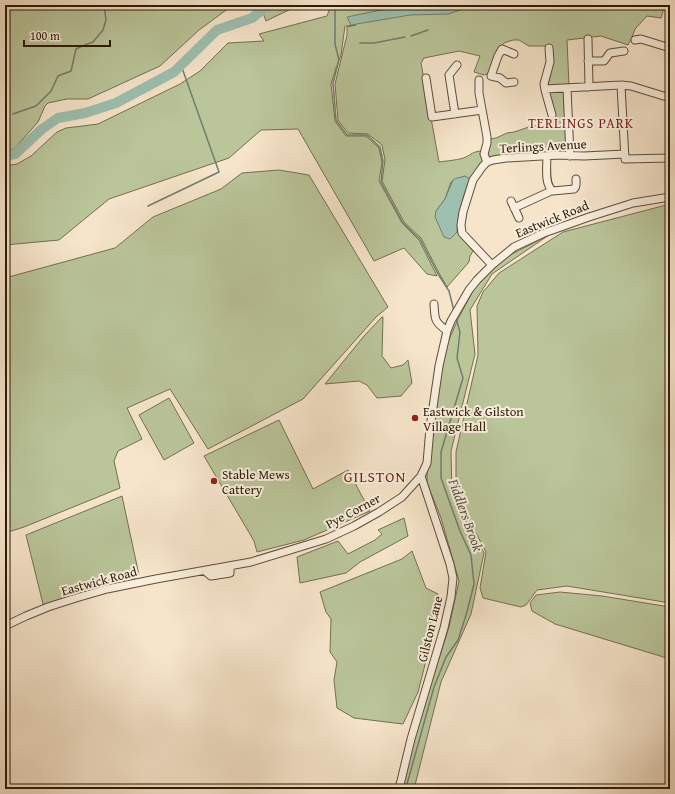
<svg xmlns="http://www.w3.org/2000/svg" width="675" height="794" font-family="'Gentium Book Plus',serif">
<style>
.green{fill:#bac59a;stroke:#727050;fill-rule:evenodd}
.water{fill:#9ec0b1;stroke:#707e6d}
.lines{fill:none;stroke-linecap:round;stroke-linejoin:round}
.stream{stroke:#707e6d;stroke-width:1.5}
.river{stroke:#9ec0b1;stroke-width:10}
.minor-casing{stroke:#5e4d37;stroke-width:9}
.minor{stroke:#f9eedd;stroke-width:7}
.poi-dot{fill:#8f2418;stroke:#f9eedd;stroke-width:1.5}
.labels{text-anchor:middle;dominant-baseline:central;stroke-width:4;stroke-linejoin:round;paint-order:stroke}
.street-label{font-size:13px;fill:#2b1a06;stroke:#f9eedd}
.poi-label{font-size:13px;fill:#2b1a06;stroke:#f9eedd;text-anchor:start}
.neighbourhood-label{font-size:14px;letter-spacing:1px;fill:#7a1f14;stroke:#f9eedd}
.water-label{font-size:14px;font-style:italic;fill:#535442;stroke:#f9eedd}
.quarter-label{font-size:15px;letter-spacing:1px;fill:#7a1f14;stroke:#f9eedd}
</style>
<rect width="100%" height="100%" fill="#f6e5cb"/>
<filter id="stains"><feTurbulence type="fractalNoise" baseFrequency=".005" numOctaves="4"/><feColorMatrix values="0 0 0 0 .2 0 0 0 0 .09 0 0 0 0 .02 0 0 0 .5 -.17"/></filter>
<radialGradient id="worn" r=".72"><stop offset=".6" stop-color="#630" stop-opacity="0"/><stop offset="1" stop-color="#630" stop-opacity=".3"/></radialGradient>
<!-- green -->
<path class="green" d="M5,5H233L199,30L160,66L88,99H67L48,103L45,106L38,122L14,149L5,151Z
M260,5H297L295,7L266,21Z
M331,5H665L661,18L647,16L635,29L632,37L628,45L601,36L567,40L569,85L552,86L549,85L548,82C554,68 551,60 548,46H529L519,40H513L504,43L501,46L490,73L484,75L474,72L480,56L459,51L424,58L421,63L439,162C445,161 460,160 466,157C472,154 472,152 481,151L483,162L477,170L460,235L473,251L470,256L469,262L447,287L439,273L421,238L404,222L382,181L385,160L382,145L368,134L348,133L338,120L335,84L347,35V27L356,25L345,26L341,55L336,68L331,84L335,121L346,136H366L379,148L382,162L379,181L402,223L419,240L437,276L427,274L404,248L374,261L298,129L261,130L229,158L109,199L59,240L5,245V166L17,164L31,156L57,132L66,128L98,124L180,84L200,71L228,43L264,41L259,34L327,16ZM465,176L466,188L457,226V232L436,211L445,199L451,182Z
M550,91L553,92H566L568,151L557,150L535,153L504,155L491,157L488,156L490,139L496,138L507,133L514,132L526,128L531,126H542L552,122L554,115L549,93Z
M279,170L309,175L388,307L376,317L303,399L208,449L170,389L127,408L142,439L118,451L114,461L120,488L24,527L5,533V278L115,248L153,217L221,189L242,173Z
M670,204V603L567,586L537,590L526,605L521,607L483,598L480,588L486,552L456,496V452L478,355L477,306L483,292L499,273L563,232Z
M549,235L492,274L470,310L475,354L451,451L452,495L484,553L471,614L441,682L414,789H398L449,627L459,581L441,518L427,483V471L430,462L441,358L458,319L475,287L500,260Z
M382,317H383L382,356L391,368L403,365L408,360L412,383L401,396L377,398L367,385L359,381L325,384L364,336Z
M169,398L194,443L164,460L139,415Z
M279,420L313,489L348,470L370,511L304,540L257,552L254,541L204,456Z
M122,496L139,575L126,585L44,608L26,535Z
M404,518L408,536L360,562L346,573L300,583L297,557L338,541L348,554L375,540L382,534L378,530Z
M412,551L426,588L438,594L423,651L428,653L418,692L403,724L354,718L337,708L334,680L337,662L330,652L331,619L326,612L320,592L402,559Z
M560,592L602,596L670,607V659L555,624L532,611L530,603L536,595Z"/>
<!-- water -->
<path class="water" d="M450,5H476L448,14L410,15L351,25L347,17L400,6L442,8Z
M465,176L470,179C464,192 457,217 457,232L450,239L444,237L435,217L436,211L445,199L453,180C456,177 461,178 465,176Z"/>
<g class="lines">
<!-- stream -->
<path class="stream" d="M335,5V44L339,60L333,83L336,120L347,135H367L380,147L383,161L381,182L403,223L420,239L438,274L449,291L454,311
M411,36L428,30
M360,43H374L405,37
M13,114L36,106L51,91L58,76L71,71L76,49L82,46L93,42L103,30L106,20L104,5
M148,206L219,172L181,65
M410,789L407,784L434,687L446,657L458,640L467,612L474,584L471,555L460,531L441,478V452L463,378L457,358L460,332L456,318"/>
<!-- river -->
<path class="river" d="M5,156L15,154L42,129L58,118L85,113L116,103L174,72L217,30L252,18L268,5"/>
<!-- minor casing -->
<g class="minor-casing">
<path id="minor" d="M588,39L589,87
M635,40L641,39L670,48
M549,48L550,62L544,84L545,90L552,115
M588,61H604L610,53L624,51
M426,78L432,117L482,110
M479,80V93L487,137V143L484,154L487,162
M514,82L506,83L500,78L491,76L498,56L502,49L514,54
M621,85L625,159L670,158
M567,88L570,156
M545,89L621,85L631,86L670,98
M455,114L449,75L457,65
M547,156C547,166 544,185 553,191L574,189C577,187 576,183 576,179
M511,201L519,218
M514,208L549,192L550,190
M492,265L462,233L461,225L463,212L473,180L483,166L487,162L493,160L506,158L559,155L584,156L625,154
M434,304C435,320 434,321 447,331
M205,571L211,576L230,573V566
M5,626L26,616L48,607L76,598L107,589L156,579L251,562L326,539L354,526L379,512L402,497L421,476L427,463L430,428L439,366L447,331L451,321L469,290L477,280L492,265L514,247L544,233L589,217L633,203L670,197
M399,789L411,739L444,628L451,597L453,578L450,564L421,476"/>
</g>
<!-- minor -->
<use href="#minor" class="minor"/>
</g>
<!-- markers -->
<g class="poi-dot">
<circle cx="415" cy="418" r="4"/>
<circle cx="214" cy="481" r="4"/>
</g>
<g class="labels">
<!-- street labels -->
<g class="street-label">
<text transform="translate(543 146) rotate(-3)">Terlings Avenue</text>
<text transform="translate(552 219) rotate(-22)">Eastwick Road</text>
<text transform="translate(353 511) rotate(-28)">Pye Corner</text>
<text transform="translate(99 581) rotate(-15)">Eastwick Road</text>
<text transform="translate(430 629) rotate(-76)">Gilston Lane</text>
</g>
<!-- poi labels -->
<g class="poi-label">
<text x="423" y="411">Eastwick &amp; Gilston<tspan x="423" dy="15">Village Hall</tspan></text>
<text x="222" y="474">Stable Mews<tspan x="222" dy="15">Cattery</tspan></text>
</g>
<!-- neighbourhood labels -->
<g class="neighbourhood-label">
<text x="581" y="123">TERLINGS PARK</text>
</g>
<!-- water labels -->
<g class="water-label">
<text transform="translate(466 515) rotate(70)">Fiddlers Brook</text>
</g>
<!-- quarter labels -->
<g class="quarter-label">
<text x="375" y="476">GILSTON</text>
</g>
</g>
<!-- margin -->
<rect width="675" height="794" fill="none" stroke="#f6e5cb" stroke-width="20"/>
<rect x="6" y="6" width="663" height="782" fill="none" stroke="#2b1a06" stroke-width="2"/>
<rect x="10" y="10" width="655" height="774" fill="none" stroke="#2b1a06"/>
<!-- scale -->
<path d="M24 40v6h86v-6" fill="none" stroke="#2b1a06" stroke-width="2"/>
<text x="30" y="40" font-size="12" fill="#2b1a06" stroke="#f9eedd" stroke-width="3" paint-order="stroke">100 m</text>
<rect width="100%" height="100%" filter="url(#stains)"/>
<rect width="100%" height="100%" fill="url(#worn)"/>
</svg>
